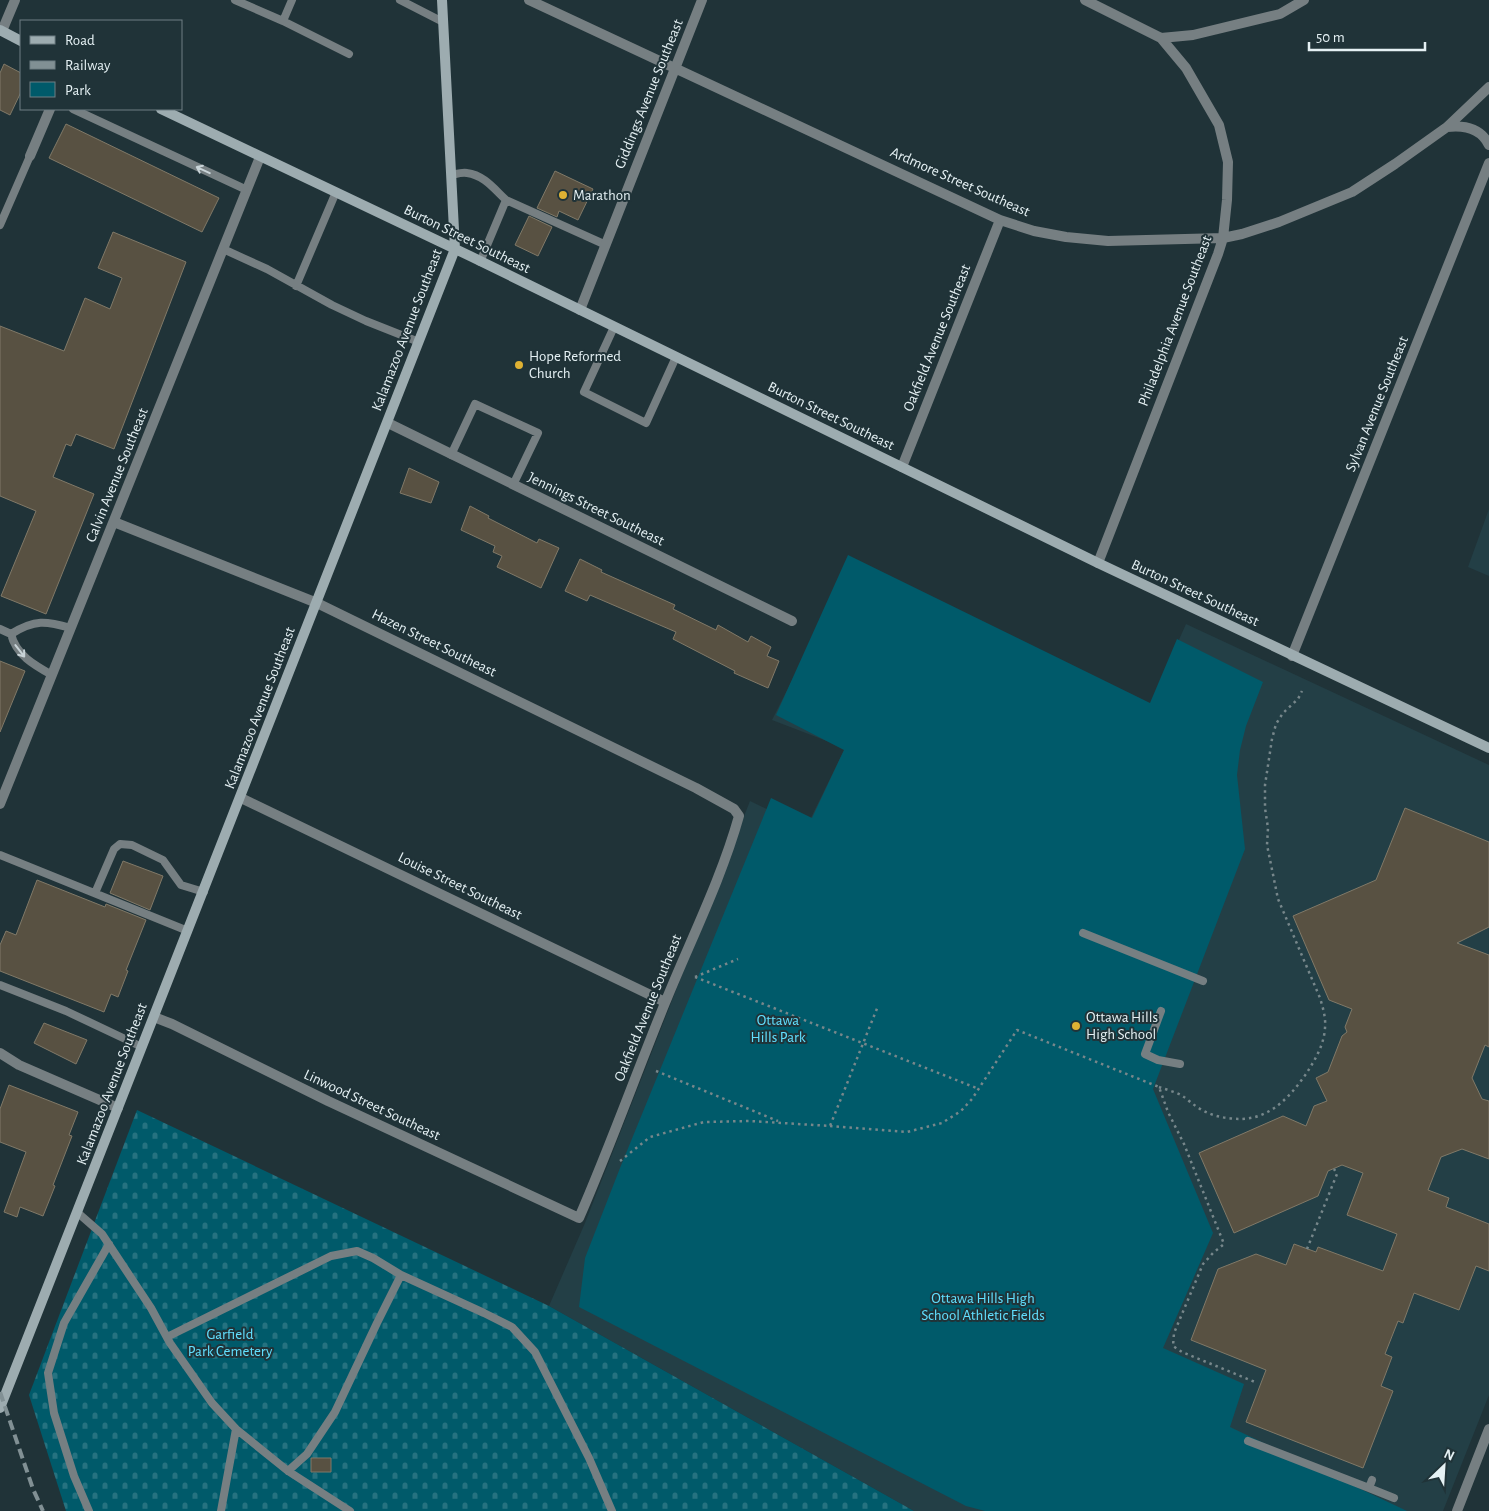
<svg xmlns="http://www.w3.org/2000/svg" width="1489" height="1511" font-family="'Alegreya Sans',sans-serif">
<style>
.built{fill:#233f46}
.cemetery{fill:url(#cemetery-stones)}
.park{fill:#005a6a}
.building{fill:#585142;stroke:#807968}
.lines{fill:none;stroke-linecap:round;stroke-linejoin:round}
.path{stroke:#77878b;stroke-width:2.5;stroke-dasharray:2.5 4;stroke-linecap:butt}
.lane{stroke:#767f82;stroke-width:8}
.street{stroke:#767f82;stroke-width:10}
.secondary{stroke:#9dacb0;stroke-width:10}
.rail{stroke:#819094;stroke-width:4;stroke-dasharray:10 5;stroke-linecap:butt}
.oneway{stroke:#c9d4d8}
.poi-dot{fill:#deb133;stroke:#203338;stroke-width:2}
.labels{text-anchor:middle;dominant-baseline:central;stroke-width:4;stroke-linejoin:round;paint-order:stroke}
.street-label{font-size:15px;fill:#e5f1f4;stroke:#203338}
.poi-label{font-size:15px;fill:#e5f1f4;stroke:#203338;text-anchor:start}
.park-label{font-size:15px;fill:#61e0ff;stroke:#203338}
</style>
<defs>
<pattern id="cemetery-stones" width="16" height="16" patternUnits="userSpaceOnUse" patternTransform="scale(1.25)"><rect width="16" height="16" fill="#005a6a"/><path d="M2 7V4a2 2 0 0 1 4 0v3zM10 15v-3a2 2 0 0 1 4 0v3z" fill="#257280"/></pattern>
</defs>
<rect width="100%" height="100%" fill="#203338"/>
<!-- built -->
<path class="built" d="M1489,509V576L1468,567Z
M852,561L1149,707L1186,624L1489,765V1395L1443,1511H914L549,1306L585,1223L750,801L806,828L845,748L772,720Z"/>
<!-- cemetery -->
<path class="cemetery" d="M137,1110L549,1306L914,1511H66L29,1395Z"/>
<!-- park -->
<path class="park" d="M848,555L1150,703L1177,639L1263,682L1246,726L1240,750L1237,775L1245,849L1153,1089L1213,1233L1163,1348L1244,1384L1230,1427L1407,1511H985L966,1506L579,1307L585,1258L620,1168L771,798L812,818L844,750L776,715Z"/>
<!-- building -->
<path class="building" d="M4,64L21,73V92L10,115L0,110V73Z
M66,124L219,198L202,232L49,158Z
M555,171L593,189L578,220L559,211L557,217L537,208Z
M529,216L552,227L538,256L515,245Z
M113,232L186,262L114,449L76,434L71,446L66,444L53,477L94,494L46,614L1,596L36,511L0,496V326L64,351L85,298L110,309L122,278L98,268Z
M409,468L439,482L431,503L400,493Z
M470,506L489,516L488,518L537,543L539,539L559,548L541,588L497,567L502,556L493,552L495,546L461,530Z
M580,559L602,570L601,572L675,605L673,609L716,630L718,625L748,642L751,636L771,647L767,656L779,661L768,688L734,673L735,671L673,639L676,632L590,595L587,601L565,591Z
M0,661L25,671L0,732Z
M1405,808L1489,842V927L1457,943L1489,955V1047L1485,1045L1472,1078L1482,1099L1489,1101V1159L1462,1149L1441,1157L1428,1190L1449,1198L1446,1207L1489,1224V1271L1476,1266L1459,1310L1414,1293L1403,1323L1398,1321L1385,1354L1392,1357L1381,1386L1393,1391L1363,1468L1246,1422L1266,1370L1191,1340L1218,1269L1256,1254L1286,1265L1294,1244L1316,1252L1318,1247L1383,1271L1397,1234L1347,1215L1363,1173L1342,1165L1328,1171L1318,1196L1234,1233L1199,1153L1283,1116L1306,1126L1314,1106L1327,1101L1316,1078L1328,1072L1342,1036L1347,1032L1345,1027L1352,1009L1329,1000L1293,916L1376,880Z
M123,861L163,876L150,910L110,893Z
M37,880L105,907L106,904L146,920L126,970L128,971L118,997L111,994L104,1012L0,971V945L6,931L16,935Z
M44,1023L87,1040L76,1064L34,1043Z
M9,1085L78,1112L69,1135L72,1136L53,1185L55,1186L43,1216L20,1207L17,1217L4,1212L26,1152L0,1142V1109Z
M311,1458H331V1472H311Z"/>
<g class="lines">
<!-- path -->
<path class="path" d="M695,977L979,1089
M695,977L738,959
M656,1071L778,1121
M1159,1087C1167,1090 1177,1092 1184,1097C1187,1099 1190,1102 1193,1104C1203,1112 1216,1117 1228,1118C1265,1124 1287,1101 1306,1074C1315,1060 1324,1045 1325,1028C1326,1018 1323,1008 1320,998L1278,899L1267,845L1268,828L1265,808V785L1272,739L1276,724L1283,713L1298,699L1302,691
M830,1126L907,1132L942,1123L961,1111L972,1099L1017,1030L1159,1087L1168,1112L1184,1144L1224,1244L1213,1253L1203,1264L1174,1333L1173,1346L1182,1352L1255,1382
M620,1161L650,1137L704,1122L750,1121L830,1126L878,1006
M1307,1249L1337,1174L1334,1169"/>
<!-- lane -->
<path class="lane" d="M235,0L283,21
M292,0L283,21L349,54
M400,0L443,22
M73,109L247,190
M451,175C456,174 462,172 467,173C484,175 495,190 506,200L606,245
M0,225L30,156
M223,249L267,269L332,305L366,321L419,342
M480,262L506,200
M296,286L336,192
M614,327L584,392L646,423L676,357
M451,455L475,404L538,433L513,485
M0,629L11,634
M52,675C34,665 16,655 11,634C35,619 46,621 71,628
M0,855L188,931
M95,893L114,849L120,844L132,845L163,860L181,885L204,892
M1083,933L1203,981
M0,985L66,1011L142,1047
M1161,1011L1145,1054L1158,1060L1180,1064
M78,1213L102,1234L151,1308L170,1343L212,1403L236,1429
M167,1337L331,1256L357,1251L373,1258L401,1275
M1248,1441L1369,1488
M288,1471L307,1454L335,1412L377,1323L401,1275L484,1313L512,1327L535,1352L589,1458L612,1511
M1372,1480L1369,1488L1394,1498
M89,1511L74,1476L54,1413L48,1373L64,1323L109,1244
M221,1511L236,1429L288,1471L350,1511"/>
<!-- street -->
<path class="street" d="M529,0L1000,220L1034,231L1066,237L1108,241L1223,238L1242,234L1279,222L1352,192L1395,164L1447,127L1489,87
M1085,0L1161,38L1186,68L1219,125L1228,162L1227,200L1223,238L1218,254L1098,563
M2,31L15,0
M1161,38L1193,35L1280,14L1304,0
M1447,127C1464,125 1481,128 1489,145
M30,156L50,109
M580,310L702,0
M388,423L792,621
M902,467L1000,220
M114,522L317,603L696,788L734,809L739,816C721,880 690,941 665,1003C636,1074 610,1147 579,1218L328,1101L172,1024L154,1017
M1292,656L1489,163
M241,798L665,1002
M0,804L260,157
M0,1053L19,1065L118,1108
M1457,1511L1489,1429"/>
<!-- secondary -->
<path class="secondary" d="M0,30L21,41
M161,109L470,256L1098,563L1489,748
M0,1408L455,249L442,0"/>
<!-- rail -->
<path class="rail" d="M0,1392L33,1489L43,1511"/>
</g>
<!-- one-way arrows -->
<defs><path id="oneway-shaft" d="M-6 0H5M1.5-3L5.5 0L1.5 3" fill="none" stroke-width="1.6" stroke-linecap="round" stroke-linejoin="round" transform="scale(1.25)"/></defs>
<g class="oneway">
<use href="#oneway-shaft" transform="translate(203 170) rotate(-155)"/>
<use href="#oneway-shaft" transform="translate(20 651) rotate(52)"/>
</g>
<!-- markers -->
<g class="poi-dot">
<circle cx="563" cy="195" r="5"/>
<circle cx="519" cy="365" r="5"/>
<circle cx="1076" cy="1026" r="5"/>
</g>
<g class="labels">
<!-- street labels -->
<g class="street-label">
<text transform="translate(649 94) rotate(-68)">Giddings Avenue Southeast</text>
<text transform="translate(960 182) rotate(24)">Ardmore Street Southeast</text>
<text transform="translate(467 239) rotate(26)">Burton Street Southeast</text>
<text transform="translate(1175 321) rotate(-69)">Philadelphia Avenue Southeast</text>
<text transform="translate(407 330) rotate(-69)">Kalamazoo Avenue Southeast</text>
<text transform="translate(937 338) rotate(-68)">Oakfield Avenue Southeast</text>
<text transform="translate(1377 404) rotate(-68)">Sylvan Avenue Southeast</text>
<text transform="translate(831 416) rotate(26)">Burton Street Southeast</text>
<text transform="translate(117 475) rotate(-68)">Calvin Avenue Southeast</text>
<text transform="translate(596 509) rotate(26)">Jennings Street Southeast</text>
<text transform="translate(1195 593) rotate(25)">Burton Street Southeast</text>
<text transform="translate(434 643) rotate(26)">Hazen Street Southeast</text>
<text transform="translate(260 708) rotate(-69)">Kalamazoo Avenue Southeast</text>
<text transform="translate(460 886) rotate(26)">Louise Street Southeast</text>
<text transform="translate(648 1008) rotate(-68)">Oakfield Avenue Southeast</text>
<text transform="translate(112 1084) rotate(-69)">Kalamazoo Avenue Southeast</text>
<text transform="translate(372 1105) rotate(25)">Linwood Street Southeast</text>
</g>
<!-- poi labels -->
<g class="poi-label">
<text x="573" y="195">Marathon</text>
<text x="529" y="356">Hope Reformed<tspan x="529" dy="17">Church</tspan></text>
<text x="1086" y="1017">Ottawa Hills<tspan x="1086" dy="17">High School</tspan></text>
</g>
<!-- park labels -->
<g class="park-label">
<text x="778" y="1020">Ottawa<tspan x="778" dy="17">Hills Park</tspan></text>
<text x="983" y="1298">Ottawa Hills High<tspan x="983" dy="17">School Athletic Fields</tspan></text>
<text x="230" y="1334">Garfield<tspan x="230" dy="17">Park Cemetery</tspan></text>
</g>
</g>
<!-- legend -->
<rect x="20" y="20" width="162" height="90" fill="#203338" stroke="#6f7f83"/>
<rect x="30" y="36" width="25" height="8" fill="#9dacb0" stroke="#6f7f83"/>
<text x="65" y="45" font-size="15" fill="#e5f1f4">Road</text>
<rect x="30" y="61" width="25" height="8" fill="#819094" stroke="#6f7f83"/>
<text x="65" y="70" font-size="15" fill="#e5f1f4">Railway</text>
<rect x="30" y="82" width="25" height="15" fill="#005a6a" stroke="#6f7f83"/>
<text x="65" y="95" font-size="15" fill="#e5f1f4">Park</text>
<!-- north arrow -->
<g transform="translate(1444 1466) rotate(25)" stroke="#203338" stroke-width="4" paint-order="stroke">
<path d="M0-4L9 19L0 12L-9 19Z" fill="#e5f1f4"/>
<text y="-8" font-size="14" font-weight="bold" text-anchor="middle" fill="#e5f1f4">N</text>
</g>
<!-- scale -->
<path d="M1309 42v8h116v-8" fill="none" stroke="#e5f1f4" stroke-width="2.5"/>
<text x="1316" y="42" font-size="15" fill="#e5f1f4" stroke="#203338" stroke-width="4" paint-order="stroke">50 m</text>
</svg>
